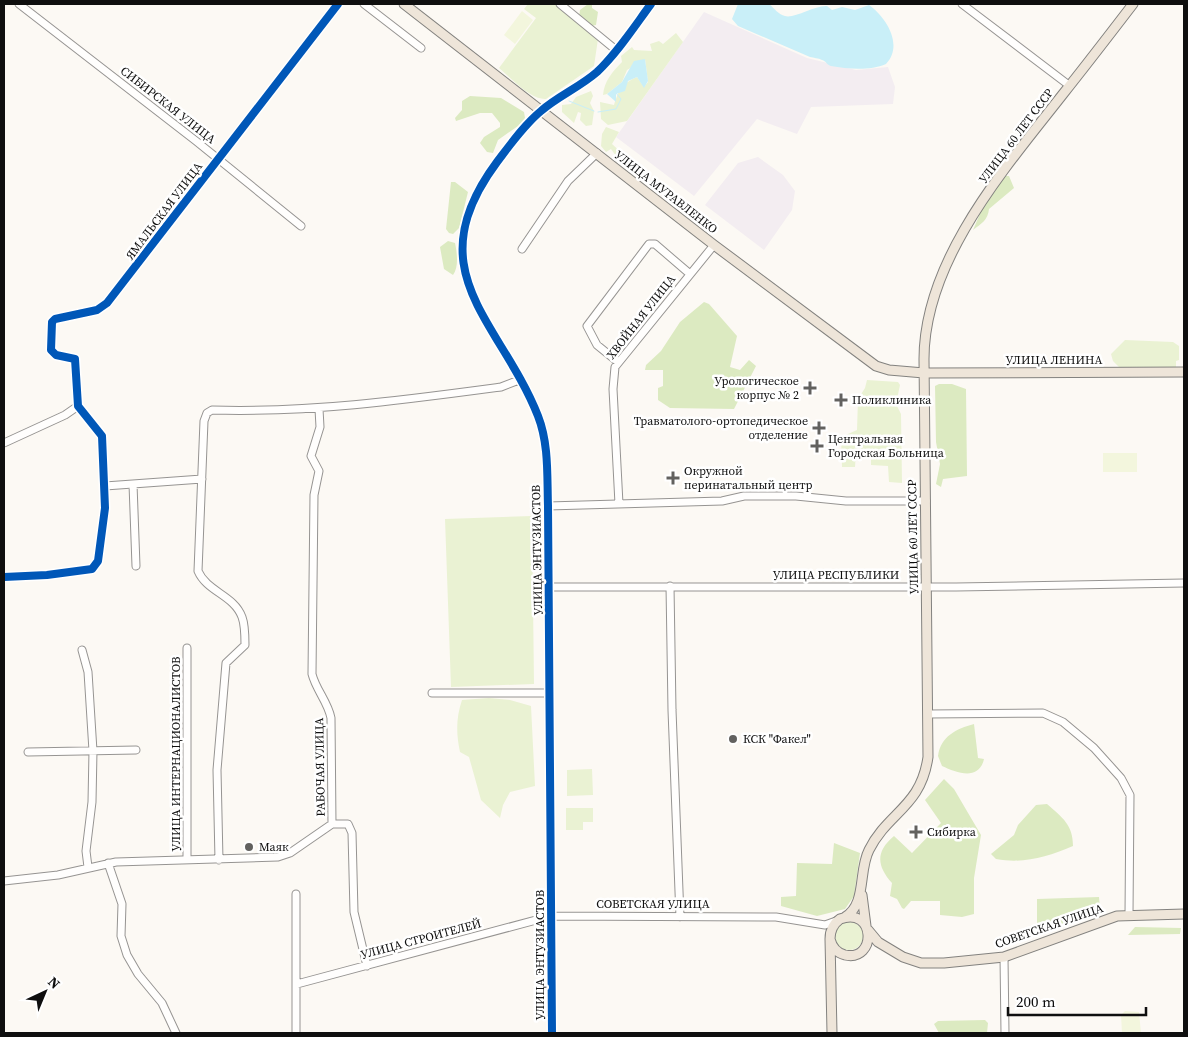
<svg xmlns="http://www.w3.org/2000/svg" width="1188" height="1037" font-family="'Source Serif 4',serif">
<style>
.industrial{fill:#f3edf1}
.green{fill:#eaf2d3}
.forest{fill:#dceac1}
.pitch{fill:#f3f6dd}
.water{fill:#c9eff8}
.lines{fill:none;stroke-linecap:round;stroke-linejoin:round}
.stream{stroke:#c9eff8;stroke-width:1}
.minor-casing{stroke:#969492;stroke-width:9}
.major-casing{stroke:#83827f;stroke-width:11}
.minor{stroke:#fffefd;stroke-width:7}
.major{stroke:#eee5d9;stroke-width:9}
.cycleway-casing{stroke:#fff;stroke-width:11}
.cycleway{stroke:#0057b8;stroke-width:8}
.poi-dot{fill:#62615f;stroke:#fff;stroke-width:2}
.labels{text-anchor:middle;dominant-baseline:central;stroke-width:5;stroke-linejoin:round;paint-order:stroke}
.street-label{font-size:12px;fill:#0f0f0f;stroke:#fff}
.poi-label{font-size:12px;fill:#0f0f0f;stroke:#fff;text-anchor:start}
</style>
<rect width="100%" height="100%" fill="#fcf9f4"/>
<!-- industrial -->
<path class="industrial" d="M704,12L807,58L856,70L888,67L895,87L893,104L811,107L797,134L757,119L694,196L616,137Z
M758,157L783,175L795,191L792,210L764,250L705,205L738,163Z"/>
<!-- green -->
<path class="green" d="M528,4H555L598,39L594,66L546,99C530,100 510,77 499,68L536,18L524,9Z
M676,33L683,42L627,121L608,125L601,119L600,102L614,105C619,90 621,84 637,77L644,87L648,82L645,59L627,70L622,82L607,94L603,95C604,81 613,71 622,62L621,56L632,47L634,50L652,51L650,44L659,41L663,44Z
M591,91L593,96L590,103L594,111L592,125L586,126L580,120L581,113L578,112L574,123L562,112V105L571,104L576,97Z
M606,127L619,132L612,144L623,154L621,160H614L616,156L611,149L606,152L601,146L602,134Z
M1125,340L1173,342L1179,346V360L1176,361V367L1120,368L1113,361L1111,354Z
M867,380L898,382L900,385L896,404L901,414L902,483L889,482L888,466L871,465V452H856L855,467H842L841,437L857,430L858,399L865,388Z
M532,516L534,684L451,687L445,519Z
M489,698L510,700L531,706L535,786L510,792L503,805L500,818L481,800L469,757L460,752C456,733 456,718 462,700Z
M592,769L593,795L567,796V770Z
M566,808H593V822H583V830H566Z
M835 936a14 14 0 1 1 28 0a14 14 0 1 1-28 0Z"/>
<!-- forest -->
<path class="forest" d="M588,4H592V8L598,12L596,25L591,26L579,17L580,10Z
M470,96L501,98L524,112L525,118L518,126L498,140L493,153L487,152L480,143L484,137L500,127V123L492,113H480L456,121L455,118L462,110V101Z
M1005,176H1009L1014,188L989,209C988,220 981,224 973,230L982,209Z
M451,182H455L468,192L459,228L453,234L449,233L446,229Z
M448,241L455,243C457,253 459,267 453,275L444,269L440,247Z
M704,302L709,304L737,336L730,367L740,370L749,360L756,366L734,409L670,408L658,400V388L663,386V370H645L646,365L661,351L680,322Z
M939,384H952L966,389L967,476L943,479L941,487L936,484L940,464L936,442L935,386Z
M974,724L978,758L984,759C979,781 957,773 942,766L938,756C941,736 956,729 974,724Z
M944,779L954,789L981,835L974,878V914L962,917L940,915V901H911L904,909L902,908L897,899L890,896L892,883C877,866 875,852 894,836L912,853L941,823L925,800Z
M1047,804C1063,818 1073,825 1073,846C1047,857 1024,864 996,859L991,854L1014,835L1018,825L1036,805Z
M834,843L860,853L854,896L845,909L817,916L781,906V897L796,896L797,863L832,864Z
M1099,897L1100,909C1077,916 1061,929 1037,931V899Z
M1135,927L1181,928L1180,934L1128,935Z
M985,1020L988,1023L987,1033H939L934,1024L938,1021Z"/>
<!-- pitch -->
<path class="pitch" d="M522,11L533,20L515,44L504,35Z
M1103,453H1137V472H1103Z
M1125,1011L1139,1012L1141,1033H1122L1121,1015Z"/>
<!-- water -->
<path class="water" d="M738,4H769C774,8 779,15 785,16C794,19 815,5 827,6L832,10L842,7L855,10L869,5C886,17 904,45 886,64C870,71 848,69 831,66C827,65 826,61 822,60C818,58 814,58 810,57L738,26L732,19Z
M645,59L648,81L644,88L637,77L628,81L625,91L616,94V102L607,94L622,82L634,61Z"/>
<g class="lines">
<!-- stream -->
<path class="stream" d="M569,101L594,111
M598,112L616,109L621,99L616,93"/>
<!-- minor casing -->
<g class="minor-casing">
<path id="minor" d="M19,4L196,141L301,226
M364,4L421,48
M560,4L616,50
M962,4L1070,86
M522,249L568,181L597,153
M618,362L597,345L587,326L649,244H655L690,274
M4,443L65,415L78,406
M133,484L136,566
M105,486L202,479
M619,504L613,389L615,367L714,245
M548,506L722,501L744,496H796L846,501H926
M4,577L47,575L92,569L98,561L105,508L102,436L78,406L75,359L56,355L51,350L52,322L55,319L97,310L107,303L338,4
M670,586L672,710L680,917
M549,587H956L1184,583
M187,648V860
M82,650L88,672L93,751L92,802L86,851L88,867
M432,693H549
M928,714L1043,713L1063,722L1094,748L1121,778L1130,795L1129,914
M28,752L136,750
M332,824H348L352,833L354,912L367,966
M219,860L217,770L226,663L245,645C245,635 245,625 242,617C234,595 207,592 198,571L204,421L207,413L212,410C309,413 404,400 501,387L519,380
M108,863L122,904L121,936L127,955L138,974L162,1003L176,1033
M4,881L58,875L116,862L278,857L290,853L332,824L331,718C328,702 316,690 312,674L314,495L319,471L311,456L320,427L319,409
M1004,957L1005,1033
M297,984L551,916L776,917L825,925L836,921
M296,1033V894
M552,1033L548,506C547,476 549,444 538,416C500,320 415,272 497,162C510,145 524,125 541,111C558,96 580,87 597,72C618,52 634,27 651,4"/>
</g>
<!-- major casing -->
<g class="major-casing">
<path id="major" d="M404,4L714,245L876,366L889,370L924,373L1184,372
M862,895L866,926
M845,917C867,904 858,871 869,850C888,812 921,807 928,757L924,359C924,260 1005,168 1063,94C1087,64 1110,34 1133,4
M868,930L878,942L903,957L921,963H944L1004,957L1117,916L1184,914
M830,939C832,947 837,953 845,955C877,962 876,906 840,919C833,924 830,930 830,939L832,1033"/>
</g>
<!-- minor -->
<use href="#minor" class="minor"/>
<!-- major -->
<use href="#major" class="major"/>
<!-- cycleway casing -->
<g class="cycleway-casing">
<path id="cycleway" d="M4,577L47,575L92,569L98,561L105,508L102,436L78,406L75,359L56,355L51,350L52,322L55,319L97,310L107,303L338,4
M552,1033L548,506C547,476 549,444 538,416C500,320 415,272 497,162C510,145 524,125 541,111C558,96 580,87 597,72C618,52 634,27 651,4"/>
</g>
<!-- cycleway -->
<use href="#cycleway" class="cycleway"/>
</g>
<!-- markers -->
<g class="poi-dot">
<path d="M807.5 380.5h5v5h5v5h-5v5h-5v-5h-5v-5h5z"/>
<path d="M838.5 392.5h5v5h5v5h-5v5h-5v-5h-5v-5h5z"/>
<path d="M816.5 420.5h5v5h5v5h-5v5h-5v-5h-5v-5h5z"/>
<path d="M814.5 438.5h5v5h5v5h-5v5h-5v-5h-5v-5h5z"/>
<path d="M670.5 470.5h5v5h5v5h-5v5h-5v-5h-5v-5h5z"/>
<circle cx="733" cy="739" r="5"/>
<path d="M913.5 824.5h5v5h5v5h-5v5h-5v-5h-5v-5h5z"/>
<circle cx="249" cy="847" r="5"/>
</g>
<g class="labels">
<!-- street labels -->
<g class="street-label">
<text transform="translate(168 105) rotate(38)">СИБИРСКАЯ УЛИЦА</text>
<text transform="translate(1016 136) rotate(-53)">УЛИЦА 60 ЛЕТ СССР</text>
<text transform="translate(666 192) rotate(38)">УЛИЦА МУРАВЛЕНКО</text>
<text transform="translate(164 211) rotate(-53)">ЯМАЛЬСКАЯ УЛИЦА</text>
<text transform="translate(641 317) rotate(-52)">ХВОЙНАЯ УЛИЦА</text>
<text x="1054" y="360">УЛИЦА ЛЕНИНА</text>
<text transform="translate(913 537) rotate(-91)">УЛИЦА 60 ЛЕТ СССР</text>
<text transform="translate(537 550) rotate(-91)">УЛИЦА ЭНТУЗИАСТОВ</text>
<text x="836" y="575">УЛИЦА РЕСПУБЛИКИ</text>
<text transform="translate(176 754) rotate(-90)">УЛИЦА ИНТЕРНАЦИОНАЛИСТОВ</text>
<text transform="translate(320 767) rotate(-91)">РАБОЧАЯ УЛИЦА</text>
<text x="653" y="904">СОВЕТСКАЯ УЛИЦА</text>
<text transform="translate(1049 926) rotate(-19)">СОВЕТСКАЯ УЛИЦА</text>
<text transform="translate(421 939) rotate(-15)">УЛИЦА СТРОИТЕЛЕЙ</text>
<text transform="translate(540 955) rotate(-90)">УЛИЦА ЭНТУЗИАСТОВ</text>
</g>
<!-- poi labels -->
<g class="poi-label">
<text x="799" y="381" text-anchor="end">Урологическое<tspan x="799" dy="14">корпус № 2</tspan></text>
<text x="852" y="400">Поликлиника</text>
<text x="808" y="421" text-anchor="end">Травматолого-ортопедическое<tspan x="808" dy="14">отделение</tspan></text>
<text x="828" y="439">Центральная<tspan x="828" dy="14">Городская Больница</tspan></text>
<text x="684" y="471">Окружной<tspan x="684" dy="14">перинатальный центр</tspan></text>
<text x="743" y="739">КСК "Факел"</text>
<text x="927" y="832">Сибирка</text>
<text x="259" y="847">Маяк</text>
</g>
</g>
<!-- border -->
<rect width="1188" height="1037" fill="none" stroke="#0f0f0f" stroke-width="10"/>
<!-- north arrow -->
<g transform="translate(45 992) rotate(44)" stroke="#ffffff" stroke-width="4" paint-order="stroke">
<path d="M0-4L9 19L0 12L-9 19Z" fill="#0f0f0f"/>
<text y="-8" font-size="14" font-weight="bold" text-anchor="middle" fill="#0f0f0f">N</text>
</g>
<!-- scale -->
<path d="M1008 1007v8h138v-8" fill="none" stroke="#0f0f0f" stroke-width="2.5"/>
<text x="1016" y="1007" font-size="15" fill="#0f0f0f" stroke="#ffffff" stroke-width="4" paint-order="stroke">200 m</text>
</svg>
